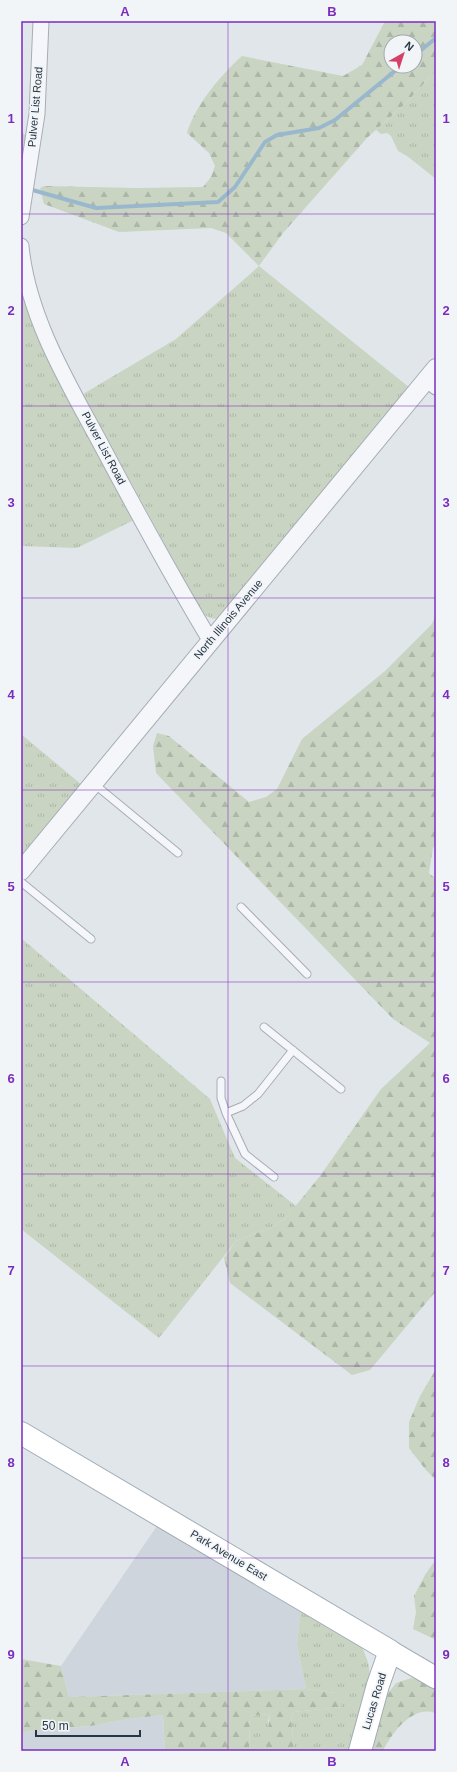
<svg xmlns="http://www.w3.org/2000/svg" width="457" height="1772" font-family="Helvetica,sans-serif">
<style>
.built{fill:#cfd5dd}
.grass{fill:url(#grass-tufts)}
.forest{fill:url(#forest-firs);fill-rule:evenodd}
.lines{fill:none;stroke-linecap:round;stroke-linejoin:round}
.stream{stroke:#9ab8cd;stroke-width:4}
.service-casing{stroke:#a6adb6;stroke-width:9}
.minor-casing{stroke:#a6adb6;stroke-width:17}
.tertiary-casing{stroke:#a6adb6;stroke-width:20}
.secondary-casing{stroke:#a6adb6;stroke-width:23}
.primary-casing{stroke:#a0acb7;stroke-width:24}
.service{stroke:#f4f6f9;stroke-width:7}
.minor{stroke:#f4f6f9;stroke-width:15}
.tertiary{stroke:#f4f6f9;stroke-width:18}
.secondary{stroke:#fff;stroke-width:21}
.primary{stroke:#fff;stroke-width:22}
.grid{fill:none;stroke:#7b2cbf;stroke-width:1;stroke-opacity:0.55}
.labels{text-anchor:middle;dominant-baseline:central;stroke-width:3.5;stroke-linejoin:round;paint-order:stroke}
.street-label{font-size:11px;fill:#283544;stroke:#f1f5f8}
.neatline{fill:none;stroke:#7b2cbf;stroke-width:1.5}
.grid-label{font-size:13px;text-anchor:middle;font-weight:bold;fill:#7b2cbf}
</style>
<defs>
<pattern id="grass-tufts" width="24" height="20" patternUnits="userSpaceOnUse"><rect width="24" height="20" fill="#c9d5c2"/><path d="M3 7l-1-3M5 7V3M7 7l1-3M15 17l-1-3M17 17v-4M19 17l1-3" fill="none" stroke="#adb7a8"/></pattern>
<pattern id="forest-firs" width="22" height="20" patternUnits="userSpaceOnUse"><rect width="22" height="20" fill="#c9d5c2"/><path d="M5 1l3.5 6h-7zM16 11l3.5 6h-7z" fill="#adb7a8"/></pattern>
</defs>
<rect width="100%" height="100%" fill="#e1e6eb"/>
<!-- built -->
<path class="built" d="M159,1523L301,1606L297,1645L306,1689L69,1697L61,1666Z
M163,1715L165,1751H21V1734L28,1731L91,1726L128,1719Z"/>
<!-- grass -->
<path class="grass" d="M436,70V179L407,156L398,151L391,136L387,133L381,134L376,130L407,102Z
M259,266L410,388L219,619C209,619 205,616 199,607L83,394L176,339Z
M21,287L25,300L136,519L77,548L21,546Z
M21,734L82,785L21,859Z
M21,938L210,1099L235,1158L296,1206L285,1219L270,1228L236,1241L159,1338L21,1229Z
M301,1606L360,1642C363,1650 367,1658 369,1666C372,1691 358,1726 352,1751H294L291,1716L294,1712L340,1707L336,1693L306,1689L297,1645Z
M270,1714L268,1721L269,1731L265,1751H249L250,1716Z"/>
<!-- forest -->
<path class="forest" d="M385,21H436V70L407,102L367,138L283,233L259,266L226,233L211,228L119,232L44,204L40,188L44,186L137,188L203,187L211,177L215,166L209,153L187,133C196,104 220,76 242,56L343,76L362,65ZM391,42H415V66H391Z
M21,131L26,136L21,157Z
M436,616V844L433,848L429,873L436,879V1291L370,1370L352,1375L230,1283L224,1258L236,1241L270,1228L285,1219L320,1176L381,1089L430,1043L393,1019L156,773L153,746L157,733L169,736L249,802L266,797L277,789L302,739L385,671L431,625Z
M436,1369V1480L425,1469L409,1448V1422L420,1396Z
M436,1559V1640L413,1629L416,1612L414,1596L425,1575Z
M21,1659L61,1666L69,1697L306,1689L336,1693L342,1699L341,1707L294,1712L291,1716L294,1751H265L270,1714L250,1716L249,1751H165L163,1715L128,1719L91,1726L28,1731L21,1734Z
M411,1678L425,1681L436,1687V1713C412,1705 392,1733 383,1751H367L386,1696L396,1683Z"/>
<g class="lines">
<!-- stream -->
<path class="stream" d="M415,55L436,38
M29,189L96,208L218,202L235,187L265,142L277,135L319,128L335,120L401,66"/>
<!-- service casing -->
<g class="service-casing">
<path id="service" d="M93,783L178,853
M21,882L91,939
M241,907L307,974
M264,1027L341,1089
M221,1081V1098L226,1113L245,1154L274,1177
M226,1113L243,1106L258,1094L293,1050"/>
</g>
<!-- minor casing -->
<g class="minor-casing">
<path id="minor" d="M21,217L37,114L41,21
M21,246C28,319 70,386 104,450C138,514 173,578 210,640
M426,379L436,387"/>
</g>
<!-- tertiary casing -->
<g class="tertiary-casing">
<path id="tertiary" d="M21,871L436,368"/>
</g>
<!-- secondary casing -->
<g class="secondary-casing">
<path id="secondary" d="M390,1651L436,1678"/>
</g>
<!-- primary casing -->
<g class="primary-casing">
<path id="primary" d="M21,1433L390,1651L378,1685L360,1751"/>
</g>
<!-- service -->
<use href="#service" class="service"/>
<!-- minor -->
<use href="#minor" class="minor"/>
<!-- tertiary -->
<use href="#tertiary" class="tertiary"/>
<!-- secondary -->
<use href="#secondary" class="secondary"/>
<!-- primary -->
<use href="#primary" class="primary"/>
</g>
<!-- grid -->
<path class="grid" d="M228,21V1751M21,214H436M21,406H436M21,598H436M21,790H436M21,982H436M21,1174H436M21,1366H436M21,1558H436"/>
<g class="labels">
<!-- street labels -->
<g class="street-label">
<text transform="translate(35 107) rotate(-85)">Pulver List Road</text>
<text transform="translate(104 448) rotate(62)">Pulver List Road</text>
<text transform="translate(228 619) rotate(-50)">North Illinois Avenue</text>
<text transform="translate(229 1555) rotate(31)">Park Avenue East</text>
<text transform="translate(374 1701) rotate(-73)">Lucas Road</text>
</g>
</g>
<!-- border -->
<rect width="457" height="1772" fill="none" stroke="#f1f5f8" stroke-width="44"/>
<!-- north arrow -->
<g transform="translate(403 54) rotate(39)"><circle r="19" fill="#f1f5f8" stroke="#a1a8b0"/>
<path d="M0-3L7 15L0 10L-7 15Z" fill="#d64066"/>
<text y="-6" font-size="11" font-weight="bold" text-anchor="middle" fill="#283544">N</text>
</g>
<!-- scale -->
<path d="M36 1730v6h104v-6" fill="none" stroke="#283544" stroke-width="2"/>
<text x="42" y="1730" font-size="12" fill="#283544" stroke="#f1f5f8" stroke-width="3" paint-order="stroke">50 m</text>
<rect x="22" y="22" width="413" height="1728" class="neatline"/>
<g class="grid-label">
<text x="125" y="16">A</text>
<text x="332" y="16">B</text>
<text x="11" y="123">1</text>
<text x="446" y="123">1</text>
<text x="11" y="315">2</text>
<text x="446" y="315">2</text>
<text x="11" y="507">3</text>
<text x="446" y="507">3</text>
<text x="11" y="699">4</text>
<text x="446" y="699">4</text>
<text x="11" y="891">5</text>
<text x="446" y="891">5</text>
<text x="11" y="1083">6</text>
<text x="446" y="1083">6</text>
<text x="11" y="1275">7</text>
<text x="446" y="1275">7</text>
<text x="11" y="1467">8</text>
<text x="446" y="1467">8</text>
<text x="11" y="1659">9</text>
<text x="446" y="1659">9</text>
<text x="125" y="1766">A</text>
<text x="332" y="1766">B</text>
</g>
</svg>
